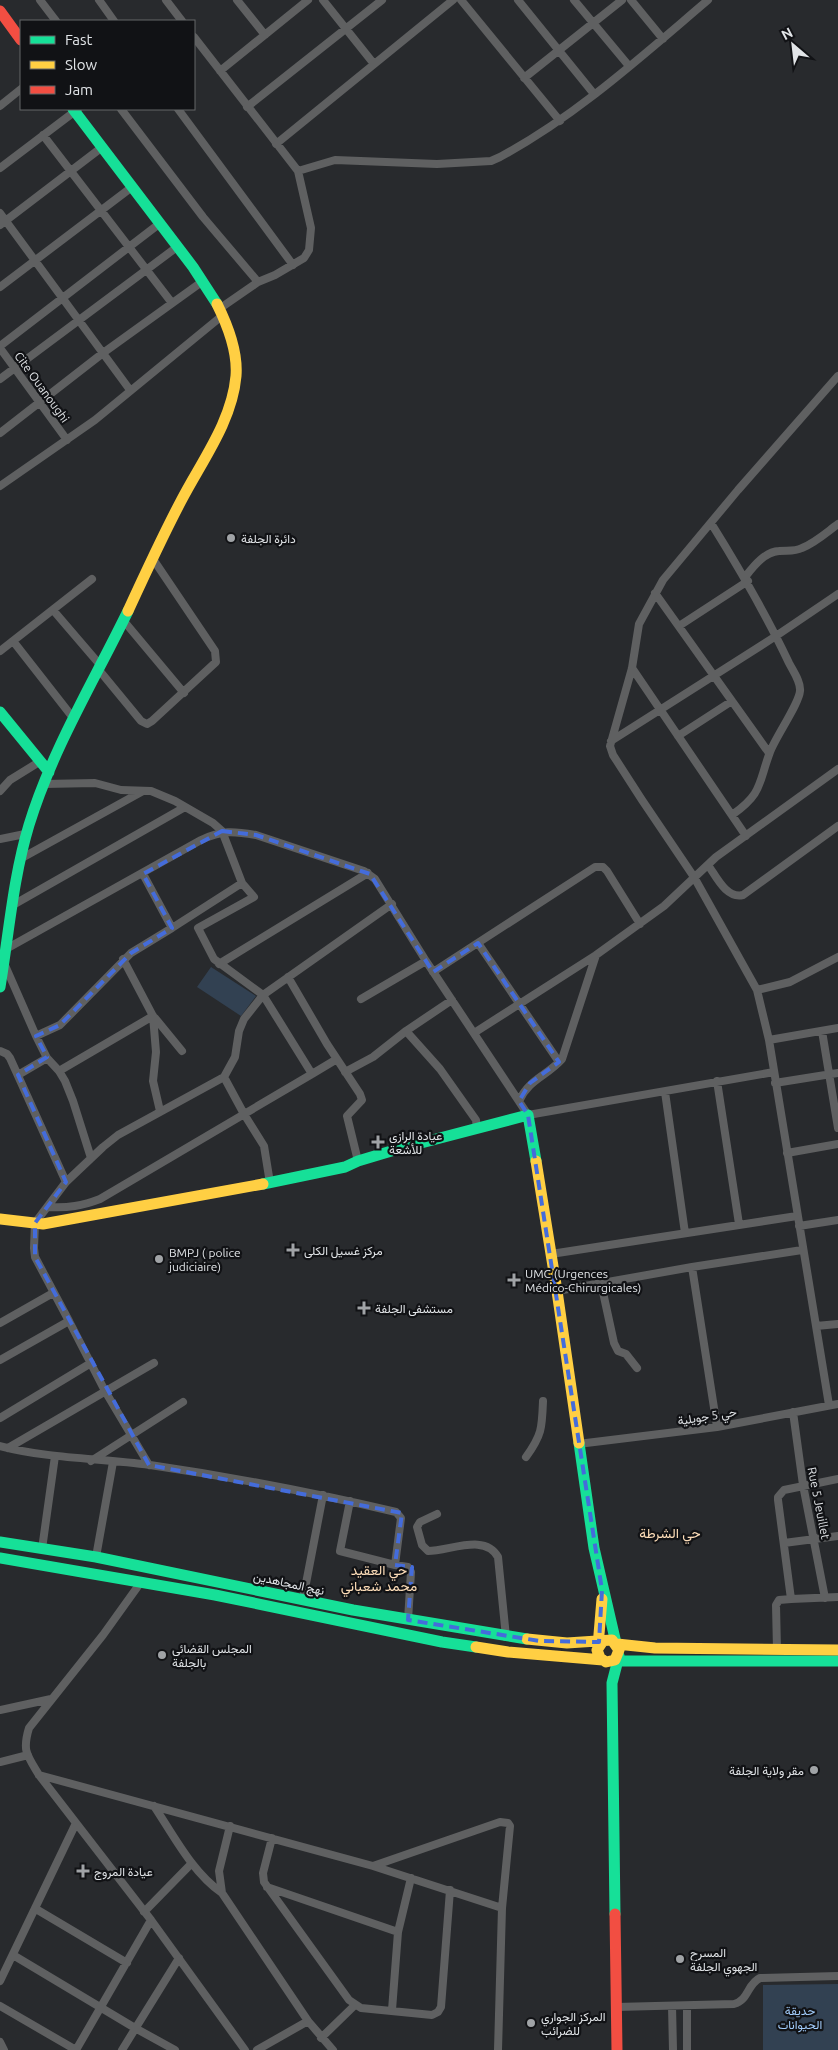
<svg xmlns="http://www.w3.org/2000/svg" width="838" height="2050" font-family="Ubuntu,Vazirmatn,sans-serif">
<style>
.green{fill:#324152}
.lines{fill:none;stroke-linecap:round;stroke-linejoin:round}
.street{stroke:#5f6061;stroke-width:8}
.fast{stroke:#16e098;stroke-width:11}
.slow{stroke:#ffcf43;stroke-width:11}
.jam{stroke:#f24e42;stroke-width:11}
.marked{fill:none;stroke:#446cdb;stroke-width:4;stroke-dasharray:10 6;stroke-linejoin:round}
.poi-dot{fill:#a0a3a6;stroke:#111215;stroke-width:2}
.labels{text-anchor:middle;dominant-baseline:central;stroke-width:4.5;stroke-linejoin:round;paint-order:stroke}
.street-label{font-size:12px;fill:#e1e4e7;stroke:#111215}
.poi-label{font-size:12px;fill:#e1e4e7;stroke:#111215;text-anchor:start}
.park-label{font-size:12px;fill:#a3cefe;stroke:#111215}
.neighbourhood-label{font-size:14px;fill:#fdddb8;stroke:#111215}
</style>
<rect width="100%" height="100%" fill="#282a2d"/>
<!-- green -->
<path class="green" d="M211,967L256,996L241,1016L197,987Z
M838,1984V2050H763V1985Z"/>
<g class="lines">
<!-- street -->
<path class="street" d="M40,0L56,21
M99,0L114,21
M166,0L182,21
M237,0L265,35
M323,0L374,64
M461,0L560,121
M518,0L594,94
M574,0L629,66
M631,0L663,39
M194,37L298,171L311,228L309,250L304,258L275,275L258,282L219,309
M220,71L308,0
M524,78L622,0
M0,106L21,89
M247,107L382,0
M121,109L203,217L258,282
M178,109L293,265
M43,135L172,303
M276,144L453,0
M0,168L78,109
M298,171L335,160L437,164L491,161L500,157C576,116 642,56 708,0
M0,213L130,390
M0,225L101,148
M0,287L132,187
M0,346L159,224
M0,348L67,440
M0,379L177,247
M0,433L103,353L203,281
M0,486L95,420L223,315
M711,523C739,568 766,614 789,663C793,671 801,682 800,691C799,704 776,736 770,752C758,784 763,793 732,815
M745,577C753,567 764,552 779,551C787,550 794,552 802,548C815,543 827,532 838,524
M655,593L769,753
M53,610L101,666
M123,620L184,693
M679,626L748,581
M13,641L74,719
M0,651L92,579
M632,668L746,836
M99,670L141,721L147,724L152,721L216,662L215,651L153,559
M678,736L732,701
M611,741L776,636L838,594
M44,784L95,783L121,790L151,791L175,801L213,823L222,831L242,883
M0,791L10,780L39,762
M0,839L25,834
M20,859L143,791
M708,865C716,876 726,899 743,895L838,826
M13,905L185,807
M478,943L559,1062
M6,949L201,840C222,830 233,831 256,835L364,871L375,879L426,961L528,1115L774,1072
M4,963L36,1036L60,1025L131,953L172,928
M219,964L368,873
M433,972L595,867H603L607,871L640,924
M288,977L327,1044L360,1094L362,1100L347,1116L358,1161
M757,990L790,982L838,957
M361,999L426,961
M153,1016L156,1052L153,1081L160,1111
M155,1018L182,1051
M406,1031L452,1000
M822,1031L838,1128
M474,1033L596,955
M36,1036L47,1058L59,1071L65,1081L73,1101L91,1158
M769,1040L838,1028
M0,1051L7,1054L10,1058L66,1182
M59,1071L153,1016L123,959
M345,1072L373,1057L406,1031L440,1069L476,1120L477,1129
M312,1074L337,1059
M18,1075L47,1058
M224,1077L244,1114L264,1146L270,1183
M717,1081L739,1224
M775,1083L838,1073
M665,1092L685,1233
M519,1101C529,1079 547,1076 562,1059L596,955L664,906L716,857L838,769
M787,1153L838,1144
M49,1207C68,1208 82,1206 100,1199L312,1074L263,995L214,959L198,928L254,897L242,883L172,928L143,874
M799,1226L838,1220
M551,1254L797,1216
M692,1267L717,1427
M601,1283L614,1343L618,1351L626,1354L637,1368
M557,1291L692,1267L802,1250
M69,1321L35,1257L34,1248L35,1223L66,1182L103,1147L118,1135L224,1077L235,1057L239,1031L244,1019L263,995L392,904
M0,1323L53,1293
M816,1326L838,1324
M0,1360L69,1321L105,1391L149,1465
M829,1405L769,1040L757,990L694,877L642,800L613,755L610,746L632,668L639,624L663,580L738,490L838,376
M793,1412L803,1485L825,1598
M0,1418L91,1363
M578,1444L717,1427L838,1404
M0,1446C50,1459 100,1458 150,1465C233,1477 315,1493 396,1512L401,1518L395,1565L408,1567L411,1572L408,1620
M8,1448L154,1363
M526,1457C542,1435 542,1428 543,1401
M91,1461L183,1402
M838,1479L784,1490L778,1497V1500L791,1599L838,1597
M350,1501L340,1551L395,1565
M437,1514L420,1522L417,1527L422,1545L428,1551C450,1551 485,1533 498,1557L506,1637
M784,1543L838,1536
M42,1549L55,1456
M96,1557L113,1462
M141,1582L103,1635L29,1728C22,1751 27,1755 39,1775L151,1920L245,2050
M303,1599L323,1495
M777,1650L776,1605L779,1600L791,1599
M0,1710L51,1699
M0,1762L28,1755
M39,1775L373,1866L502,1908
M154,1806C174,1836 192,1872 222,1893
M230,1826L219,1871L222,1893L308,2021
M272,1838L263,1873L264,1882L349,2000L361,2008L432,2015L438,2012L441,2007L450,1890
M373,1866L500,1822L508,1823L510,1826L502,1908L498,2050
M267,1887L398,1932
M36,1909L127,1963
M144,1912L192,1863
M13,1955L135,2028L175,2050
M0,1981L76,1823
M0,2006L76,2050
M672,2006L673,2050
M687,2006V2050
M616,2007L734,2004C749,2000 747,1984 760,1978L838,1976
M392,2010L398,1932L411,1878
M321,2038L355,2005
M0,2042L4,2050
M76,2050L151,1920
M122,2050L179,1958
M257,2050L308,2021L333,2050"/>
<!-- fast -->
<path class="fast" d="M73,109L193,267L217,304
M0,712L49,772
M0,987C9,933 13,878 29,825C52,750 94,681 128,611
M263,1184L345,1167L358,1161L398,1149L528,1115L536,1161
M579,1443L594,1548L616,1643
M0,1542L96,1557L353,1610L527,1639
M0,1558L215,1595L442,1642L476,1647
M614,1661H838
M615,1914L612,1683L619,1656"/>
<!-- slow -->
<path class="slow" d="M128,611C145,574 162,537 181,501C201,462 232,422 236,376C238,351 228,326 217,304
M536,1161L557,1291L579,1443
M0,1219L43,1224L263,1184
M527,1639L567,1643L612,1640L619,1650L615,1660L606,1662L600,1658L597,1650L603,1641
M617,1644L655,1648L838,1650
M598,1646L602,1599
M476,1647L508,1652L603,1660"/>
<!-- jam -->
<path class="jam" d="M0,11L21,40
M615,1914L617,2050"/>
</g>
<!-- marked area -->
<path class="marked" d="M222,831L256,835L370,874L433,972L478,943L559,1062L530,1083L519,1101L528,1115L602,1590L599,1642L540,1641L408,1620L412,1567L395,1565L402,1513L149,1465L35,1257V1223L66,1182L18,1075L47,1057L36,1036L60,1025L131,953L172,928L143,874Z"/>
<!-- markers -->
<g class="poi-dot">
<circle cx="231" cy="538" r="5"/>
<path d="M375.5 1134.5h5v5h5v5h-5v5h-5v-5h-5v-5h5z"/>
<path d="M290.5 1242.5h5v5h5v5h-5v5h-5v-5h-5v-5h5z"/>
<circle cx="159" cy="1259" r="5"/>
<path d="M511.5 1272.5h5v5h5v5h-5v5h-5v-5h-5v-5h5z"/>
<path d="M361.5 1300.5h5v5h5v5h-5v5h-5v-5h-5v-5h5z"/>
<circle cx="162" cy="1655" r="5"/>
<circle cx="814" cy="1770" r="5"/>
<path d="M80.5 1863.5h5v5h5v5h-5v5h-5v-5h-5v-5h5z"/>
<circle cx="680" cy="1959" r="5"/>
<circle cx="531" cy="2023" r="5"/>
</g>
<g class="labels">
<!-- street labels -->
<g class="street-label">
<text transform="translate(42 387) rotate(54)">Cite Ouanoughi</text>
<text transform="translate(707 1416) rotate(-9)">حي 5 جويلية</text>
<text transform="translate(819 1503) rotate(79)">Rue 5 Jeuillet</text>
<text transform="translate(289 1583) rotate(12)">نهج المجاهدين</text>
</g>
<!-- poi labels -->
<g class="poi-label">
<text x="241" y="538">دائرة الجلفة</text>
<text x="389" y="1135">عيادة الرازي<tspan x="389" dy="14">للأشعة</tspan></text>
<text x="304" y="1250">مركز غسيل الكلى</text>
<text x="169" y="1252">BMPJ ( police<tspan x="169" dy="14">judiciaire)</tspan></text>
<text x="525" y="1273">UMC (Urgences<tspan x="525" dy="14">Médico-Chirurgicales)</tspan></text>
<text x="375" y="1308">مستشفى الجلفة</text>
<text x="172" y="1648">المجلس القضائي<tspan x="172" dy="14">بالجلفة</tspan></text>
<text x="804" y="1770" text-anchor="end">مقر ولاية الجلفة</text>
<text x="94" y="1871">عيادة المروج</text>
<text x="690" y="1952">المسرح<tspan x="690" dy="14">الجهوي الجلفة</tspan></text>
<text x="541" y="2016">المركز الجواري<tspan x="541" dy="14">للضرائب</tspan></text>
</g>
<!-- park labels -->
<g class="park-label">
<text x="800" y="2010">حديقة<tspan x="800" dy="14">الحيوانات</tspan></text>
</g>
<!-- neighbourhood labels -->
<g class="neighbourhood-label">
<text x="670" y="1533">حي الشرطة</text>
<text x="379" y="1570">حي العقيد<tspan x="379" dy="16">محمد شعباني</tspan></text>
</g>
</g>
<!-- legend -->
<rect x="20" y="20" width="175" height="90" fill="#111215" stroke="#646669"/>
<rect x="30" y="36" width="25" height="8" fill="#16e098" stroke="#646669"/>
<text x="65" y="45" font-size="15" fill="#e1e4e7">Fast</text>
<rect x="30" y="61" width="25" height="8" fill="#ffcf43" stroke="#646669"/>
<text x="65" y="70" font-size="15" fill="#e1e4e7">Slow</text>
<rect x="30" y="86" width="25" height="8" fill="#f24e42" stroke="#646669"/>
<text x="65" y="95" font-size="15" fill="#e1e4e7">Jam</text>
<!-- north arrow -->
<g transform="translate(793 45) rotate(332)" stroke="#111215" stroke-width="4" paint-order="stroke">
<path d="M0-4L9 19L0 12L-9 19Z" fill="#e1e4e7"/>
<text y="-8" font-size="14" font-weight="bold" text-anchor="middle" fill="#e1e4e7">N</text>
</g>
</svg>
